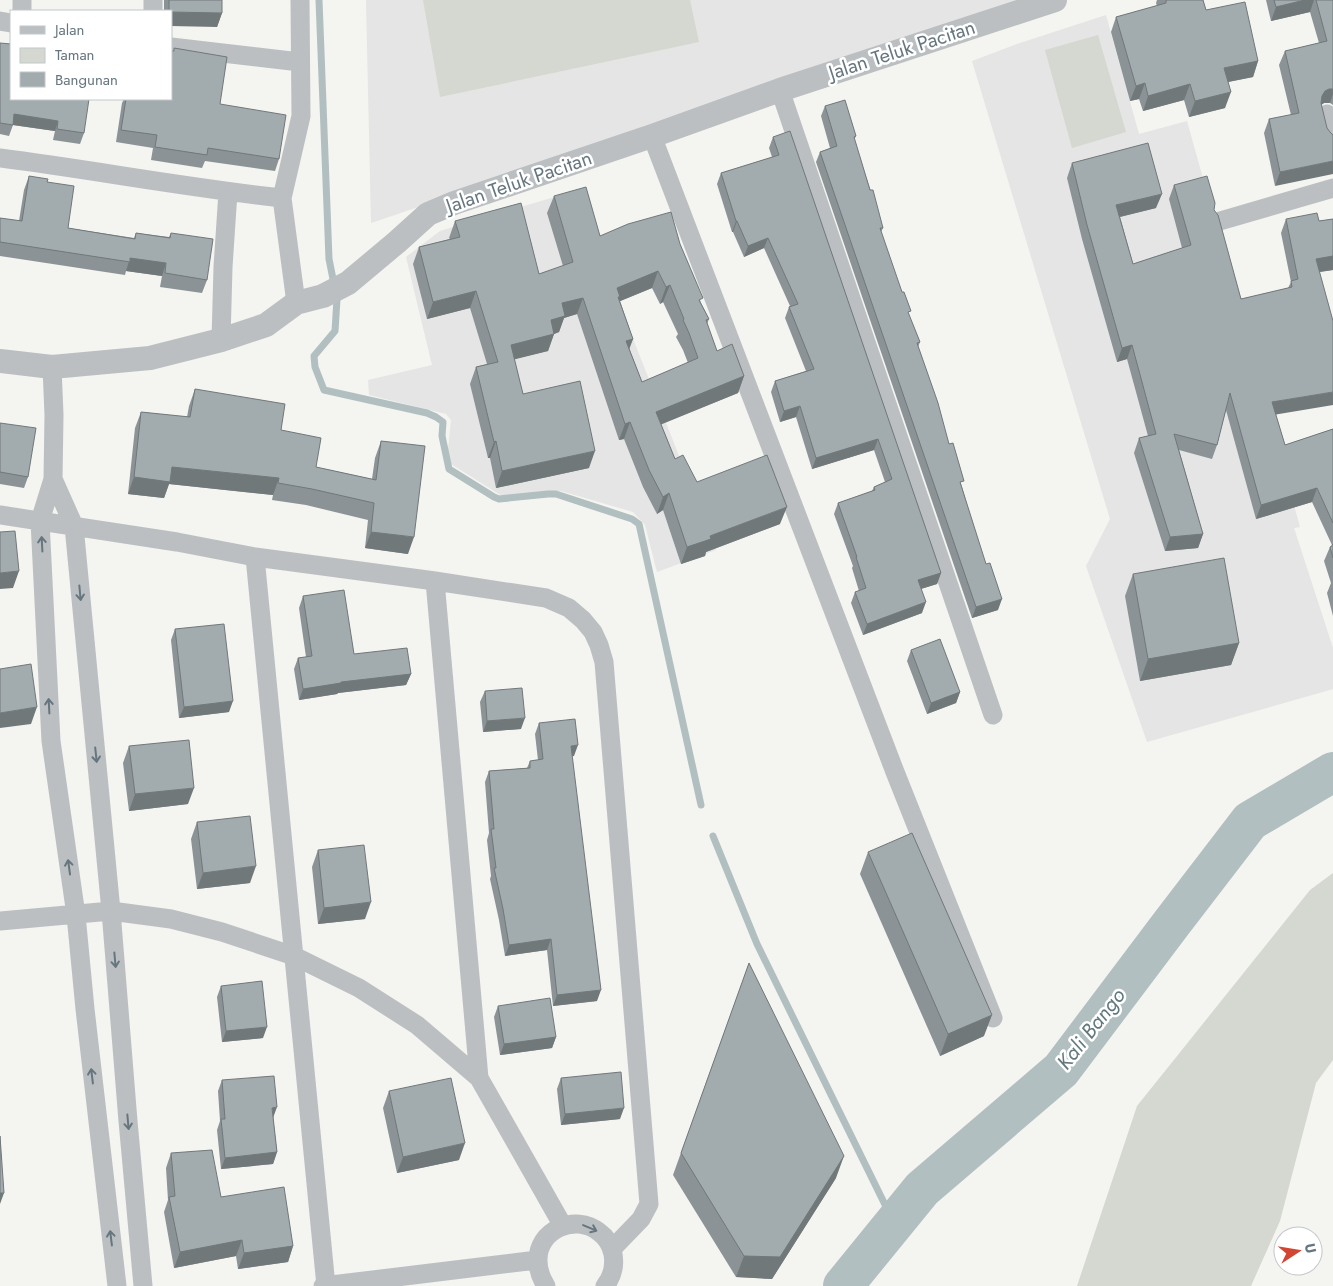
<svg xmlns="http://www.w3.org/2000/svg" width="1333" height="1286" font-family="Jost,sans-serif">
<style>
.built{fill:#e4e5e4}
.green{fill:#d4d8d0}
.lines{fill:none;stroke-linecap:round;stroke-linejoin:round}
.stream{stroke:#b1bfc1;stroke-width:7}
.river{stroke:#b1bfc1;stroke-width:40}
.minor{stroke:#bbbfc2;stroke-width:19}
.tertiary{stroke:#bbbfc2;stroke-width:24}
.wall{fill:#8b9396;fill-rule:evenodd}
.shaded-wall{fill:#71787a}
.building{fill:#a2abae;stroke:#71787a;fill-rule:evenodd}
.oneway{stroke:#66767f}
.labels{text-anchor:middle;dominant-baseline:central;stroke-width:5;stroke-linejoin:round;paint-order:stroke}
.street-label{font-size:20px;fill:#66767f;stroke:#fff}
.water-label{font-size:21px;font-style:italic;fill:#61787c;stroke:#fff}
</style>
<rect width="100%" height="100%" fill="#f4f4f0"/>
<!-- built -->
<path class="built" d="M366,0H1030L371,223Z
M1106,15L1139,134L1187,121L1300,527L1294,528L1333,648V689L1147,742L1086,566L1110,519L972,61L1017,44Z
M575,191L716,550L657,572L645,525L633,512L561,491L502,496L451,464L448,450L451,420L446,414L369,395L368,380L432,365L406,257L440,231Z"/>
<!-- green -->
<path class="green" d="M423,0H690L699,42L440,97Z
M1098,35L1126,132L1072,148L1045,50Z
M1333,873V1060L1316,1083L1280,1221L1251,1286H1077L1137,1106L1310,890Z"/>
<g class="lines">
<!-- stream -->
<path class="stream" d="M319,0L329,259L337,299L335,331L314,356L315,367L324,390L427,413L436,417L443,422L442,436L449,469L494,497L499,499L548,494H556L632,519L639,524L701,805
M713,836L757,944L894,1223"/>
<!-- river -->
<path class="river" d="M843,1286L922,1189L1061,1070L1171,924L1250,821L1333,772"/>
<!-- minor -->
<path class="minor" d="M153,0V11
M22,11V0
M0,21L11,23
M171,47L300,62
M780,90L993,715
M1327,114L1333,139
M652,136L895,772L993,1018
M0,158C94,170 188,188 282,198
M1220,221L1333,188
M296,303L282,198L301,116L300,0
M221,340L223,267L228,192
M52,367L54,415L53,479L40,521L51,741L76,915L85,1009L117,1286
M53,479L74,526L111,911L128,1121L143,1286
M0,515L177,542L255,557L435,581L546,598L569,608L583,620L593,632L599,645L604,662L649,1204L641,1219L612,1249
M255,557L326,1286
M435,581L479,1078
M0,921L111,911L171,919L222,932L294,956L359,988L417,1025L479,1078L563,1226
M323,1286L537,1260
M546,1286C541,1278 538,1271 538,1261C537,1230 575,1213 599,1232C606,1237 611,1245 613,1254C615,1266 613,1276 605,1286"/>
<!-- tertiary -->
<path class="tertiary" d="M0,361L52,367L150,358L221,340L266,325L296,303L323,296L348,283L397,242L428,214L454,203L652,136L780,90L1055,0"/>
</g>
<!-- wall -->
<path class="wall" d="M164,0H222V13L217,27L171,11H164Z
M1157,0H1203L1206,10L1258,61L1253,77L1228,82L1225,108L1189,117L1184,100L1143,111L1139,99L1130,101L1111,32L1116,17L1157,6L1156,3Z
M1266,0H1333V105L1330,103H1324L1322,104L1275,186L1264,133L1269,119L1291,115L1279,65L1285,51L1319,43L1310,12L1271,21Z
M0,43L84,133L80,144L53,140L55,131L13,125L9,136L0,134Z
M174,48L220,104L279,159L275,171L205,161L202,168L151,160L153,148L116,142L122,103L124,99H171L174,51Z
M825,106L856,136L854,140L883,228L881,232L909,316L920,342L918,347L962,487L998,610L972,618L816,162L820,152L830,148L821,116Z
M773,137L941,573L937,584L921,589L922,613L863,635L851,603L855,592L859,591L852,568L853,566L834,514L838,503L872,491L874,487L885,482L874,450L812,469L796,417L780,422L771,392L775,381L806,371L785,318L789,307L790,306L764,248L744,257L733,232H732L717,184L721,173L772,157L769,148Z
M1072,163L1156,208L1120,217L1133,264L1182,248L1169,199L1174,185L1214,210L1241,299L1288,288L1291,282L1281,233L1286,219L1319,221L1333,219V270L1320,272L1276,415L1285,445L1333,429V616L1327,593L1331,583L1324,561L1330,547H1331L1332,545L1312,502L1256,519L1226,410L1217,445L1212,459L1179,450L1203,534L1198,548L1165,551L1134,453L1139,438L1148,436L1127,359L1117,362L1082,239L1067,178Z
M29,176L47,182L68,228L134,238L136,233L169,237L171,233L207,280L202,293L160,287L162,276L126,271L125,275L0,256V218L19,221L24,190Z
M554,196L600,236L680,244L701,303L709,319L707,324L717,351L744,376L738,393L661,424L675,459L697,482L780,524L706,552L705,556L681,564L663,510L657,514L643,487L624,439L619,440L577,314L564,318L559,332L554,334L548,351L514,359L523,394L589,468L496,488L490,458H488L470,384L476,367L487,364L470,308L427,319L413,264L419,247L450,239L449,238L455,221L539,274L563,266L547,213ZM652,288L660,304L663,302L678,334L676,337L683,350L688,363L642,382L629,348L633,339L620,301Z
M195,389L281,430L316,467L372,479L375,458L381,441L408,554L365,548L368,520L306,505L272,500L273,495L169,484L164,498L128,494L135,428L141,412L187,417L189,406Z
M0,423L28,477L24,488L0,484Z
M1133,574L1239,643L1231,665L1140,681L1125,596Z
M303,596L354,654L411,674L406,685L338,693L337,694L299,700L294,669L298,658L306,657L299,608Z
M175,629L229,712L179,718L171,640Z
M911,650L960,692L956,703L927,714L907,661Z
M485,691L521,729L483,732L480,702Z
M539,723L574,756H572L597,1001L553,1006L547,950L505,956L499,920L490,879L491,876L487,840L489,833L485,782L489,771L527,768L530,761L538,760L535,734Z
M129,746L188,804L129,811L123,763Z
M197,822L250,883L197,889L191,839Z
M318,850L365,919L318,924L312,867Z
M868,852L984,1036L940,1056L860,874Z
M749,963L836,1178L772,1279L736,1277L673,1175Z
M221,986L263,1038L222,1042L217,997Z
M498,1006L556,1037L552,1048L500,1055L494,1017Z
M561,1078L620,1119L561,1125L557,1089Z
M222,1080L273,1116L277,1152L273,1164L221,1169L217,1130L220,1121L218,1091Z
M389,1091L459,1160L397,1173L383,1108Z
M171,1153L221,1197L293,1246L288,1262L238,1269L236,1256L174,1268L164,1212L168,1200L166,1168Z"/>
<!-- shaded-wall -->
<path class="shaded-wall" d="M1305,0H1314L1310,12L1271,21L1276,7Z
M171,12L222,13L217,27L171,26Z
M1258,61L1253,77L1218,84L1224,68Z
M1145,83L1139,99L1130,101L1136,86Z
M1190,84L1184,100L1143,111L1148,96Z
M1329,89H1333V94L1330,103H1324L1320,106L1322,96L1325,91Z
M1231,92L1225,108L1189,117L1195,101Z
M14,114L58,121L55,131L13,125Z
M1333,161V174L1275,186L1280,172Z
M1162,194L1156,208L1111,219L1116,205Z
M736,221H737L733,232H732Z
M768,238L764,248L744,257L748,246Z
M1333,256V270L1311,273L1316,259Z
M130,258L166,263L162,276L126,271Z
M658,271L652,288L618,302L617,288Z
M670,285L663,302L660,304L666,287Z
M476,291L470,308L427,319L433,302Z
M583,298L577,314L564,318L559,332L554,334L548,351L504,362L511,345L562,303Z
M633,339L627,355L626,341Z
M1132,345L1127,359L1117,362L1122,348Z
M744,376L738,393L650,429L656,412Z
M1333,392V405L1267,416L1272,402Z
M800,406L796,417L780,422L784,411Z
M630,422L624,439L619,440L625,424Z
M878,439L874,450L812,469L816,458Z
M496,441L490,458H488L494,442Z
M595,451L589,468L496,488L502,471Z
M172,467L279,478L273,495L169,484L164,498L128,494L134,477Z
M1317,488L1312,502L1256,519L1261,505Z
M669,493L663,510L657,514L663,497Z
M787,507L780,524L706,552L705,556L681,564L687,547L710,536Z
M371,532L414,537L408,554L365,548Z
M1203,534L1198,548L1165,551L1170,537Z
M19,571L13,588L0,589V573Z
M941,573L937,584L914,591L918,580Z
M1002,599L998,610L972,618L976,607Z
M926,602L922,613L863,635L867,624Z
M1239,643L1231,665L1140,681L1148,659Z
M411,674L406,685L338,693L337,694L299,700L303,689L341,682Z
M960,692L956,703L927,714L931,703Z
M233,701L229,712L179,718L184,707Z
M37,707L31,724L0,728V713Z
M525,718L521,729L483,732L487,721Z
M578,745L574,756L567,757L571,746Z
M194,788L188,804L129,811L135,794Z
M256,866L250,883L197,889L203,873Z
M371,902L365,919L318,924L324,908Z
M551,939L547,950L505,956L509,945Z
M601,990L597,1001L553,1006L557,995Z
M992,1015L984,1036L940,1056L948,1034Z
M267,1027L263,1038L222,1042L226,1031Z
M556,1037L552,1048L500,1055L504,1044Z
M277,1107L273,1118L272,1108Z
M624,1108L620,1119L561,1125L565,1114Z
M465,1143L459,1160L397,1173L403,1157Z
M277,1152L273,1164L221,1169L225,1158Z
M844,1156L836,1178L772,1279L736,1277L744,1256Z
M0,1193H4L0,1204Z
M242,1240L236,1256L174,1268L180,1252Z
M293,1246L288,1262L238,1269L244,1253Z"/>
<!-- building -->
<path class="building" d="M169,0H222V13L171,12V11H169Z
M1166,0H1203L1206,10L1245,2L1258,61L1224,68L1231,92L1195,101L1190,84L1148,96L1145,83L1136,86L1116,17L1166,3Z
M1274,0H1305L1276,7Z
M1316,0H1333V89H1329L1325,91L1322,96L1321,103L1327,128L1330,132L1333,135V161L1280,172L1269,119L1299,113L1285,51L1327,41Z
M0,43L11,44V99H89L84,133L57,129L58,121L14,114L13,125L0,123Z
M174,48L227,57L220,104L286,115L279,159L208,148L207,155L155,147L157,135L121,130L126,99H171V51H174Z
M845,100L856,136L854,137L870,190H873L883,228H880L902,292H904L911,311L908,312L920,342L917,343L938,403L949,444L953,443L964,481L960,482L986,564L990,563L1002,599L976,607L820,152L837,146L825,106Z
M790,131L941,573L918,580L926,602L867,624L855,592L866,588L856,557H857L838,503L875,490L874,487L892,479L878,439L816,458L800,406L784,411L775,381L814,369L789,307L798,304L768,238L748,246L737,221H736L721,173L779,155L773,137Z
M1148,143L1162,194L1116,205L1133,264L1191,245L1174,185L1207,176L1215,203L1214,210L1218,215L1241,299L1292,287L1291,281L1298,279L1286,219L1317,213L1319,221L1333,219V256L1316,259L1333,321V392L1272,402L1285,445L1333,429V523L1317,488L1261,505L1230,393L1217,445L1174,434L1203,534L1170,537L1139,438L1156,434L1132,345L1122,348L1087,225L1072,163Z
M29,176L48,179L47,182L74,186L68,228L135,239L136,233L170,238L171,233L213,239L207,280L165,273L166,263L130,258V262L0,242V218L22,221Z
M586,187L600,236L628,224L671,212L680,244L703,298L699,300L709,319L706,320L717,351L732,344L744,376L656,412L675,459L683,455L697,482L767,455L787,507L710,536L711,539L687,547L669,493L663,497L649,470L630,422L625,424L583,298L562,303L565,316L551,320L554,334L511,345L523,394L580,381L595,451L502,471L496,441L494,442L476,367L498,362L476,291L433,302L419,247L460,237L455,221L521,203L539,274L573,262L554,196ZM658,271L666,287L670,285L684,319L683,320L689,333L698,358L642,382L626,341L633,339L618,297H620L617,288Z
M195,389L285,404L281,430L321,438L316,467L376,480L381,441L425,446L414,537L371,532L374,503L312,489L278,483L279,478L172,467L170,482L134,477L141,412L190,417Z
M0,423L36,428L28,477L0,472Z
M15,531L19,571L0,573V532Z
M1333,544V558L1330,547L1332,546V545Z
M1224,558L1239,643L1148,659L1133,574Z
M344,590L354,654L407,648L411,674L341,682V683L303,689L298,658L312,656L303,596Z
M224,624L233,701L184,707L175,629Z
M940,639L960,692L931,703L911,650Z
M31,664L37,707L0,713V669Z
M522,688L525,718L487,721L485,691Z
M575,719L578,745L571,746L601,990L557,995L551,939L509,945L503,909L494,868H496L491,829H494L489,771L530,768V761L543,759L539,723Z
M189,740L194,788L135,794L129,746Z
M250,816L256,866L203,873L197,822Z
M912,833L992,1015L948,1034L868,852Z
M364,845L371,902L324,908L318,850Z
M749,963L844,1156L780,1257L744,1256L681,1153Z
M262,981L267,1027L226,1031L221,986Z
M550,998L556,1037L504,1044L498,1006Z
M621,1072L624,1108L565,1114L561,1078Z
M274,1076L277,1107L272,1108L277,1152L225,1158L221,1119H225L222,1080Z
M451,1078L465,1143L403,1157L389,1091Z
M0,1136L4,1193H0Z
M212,1150L221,1197L284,1187L293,1246L244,1253L242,1240L180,1252L169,1197L175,1196L171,1153Z"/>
<!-- one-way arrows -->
<defs><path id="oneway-shaft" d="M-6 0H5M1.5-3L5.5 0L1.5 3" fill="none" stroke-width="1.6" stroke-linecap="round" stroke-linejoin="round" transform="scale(1.25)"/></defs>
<g class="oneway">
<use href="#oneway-shaft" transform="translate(42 544) rotate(-93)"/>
<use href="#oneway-shaft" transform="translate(80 593) rotate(85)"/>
<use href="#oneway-shaft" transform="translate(49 706) rotate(-93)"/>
<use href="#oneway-shaft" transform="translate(96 755) rotate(84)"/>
<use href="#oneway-shaft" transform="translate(69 867) rotate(-98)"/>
<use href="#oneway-shaft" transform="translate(115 960) rotate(85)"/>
<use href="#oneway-shaft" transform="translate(92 1076) rotate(-97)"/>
<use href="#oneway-shaft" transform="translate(128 1122) rotate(85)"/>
<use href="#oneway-shaft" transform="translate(590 1228) rotate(23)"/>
<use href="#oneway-shaft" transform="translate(111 1238) rotate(-97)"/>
</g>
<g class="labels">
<!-- street labels -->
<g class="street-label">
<text transform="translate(902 50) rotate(-18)">Jalan Teluk Pacitan</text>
<text transform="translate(519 182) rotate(-19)">Jalan Teluk Pacitan</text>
</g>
<!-- water labels -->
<g class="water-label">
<text transform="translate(1091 1029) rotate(-52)">Kali Bango</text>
</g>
</g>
<!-- legend -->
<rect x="10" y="10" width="162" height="90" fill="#ffffff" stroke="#c2c8cc"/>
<rect x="20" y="26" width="25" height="8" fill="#bbbfc2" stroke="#c2c8cc"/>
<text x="55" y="35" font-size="15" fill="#66767f">Jalan</text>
<rect x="20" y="48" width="25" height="15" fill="#d4d8d0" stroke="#c2c8cc"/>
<text x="55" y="60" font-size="15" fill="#66767f">Taman</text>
<rect x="20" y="72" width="25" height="15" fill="#a2abae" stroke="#c2c8cc"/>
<text x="55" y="85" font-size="15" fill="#66767f">Bangunan</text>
<!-- north arrow -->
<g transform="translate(1298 1251) rotate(78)"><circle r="24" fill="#ffffff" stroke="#c2c8cc"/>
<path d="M0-4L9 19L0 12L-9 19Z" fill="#d24532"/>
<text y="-8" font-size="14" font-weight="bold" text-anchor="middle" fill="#66767f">U</text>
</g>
</svg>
